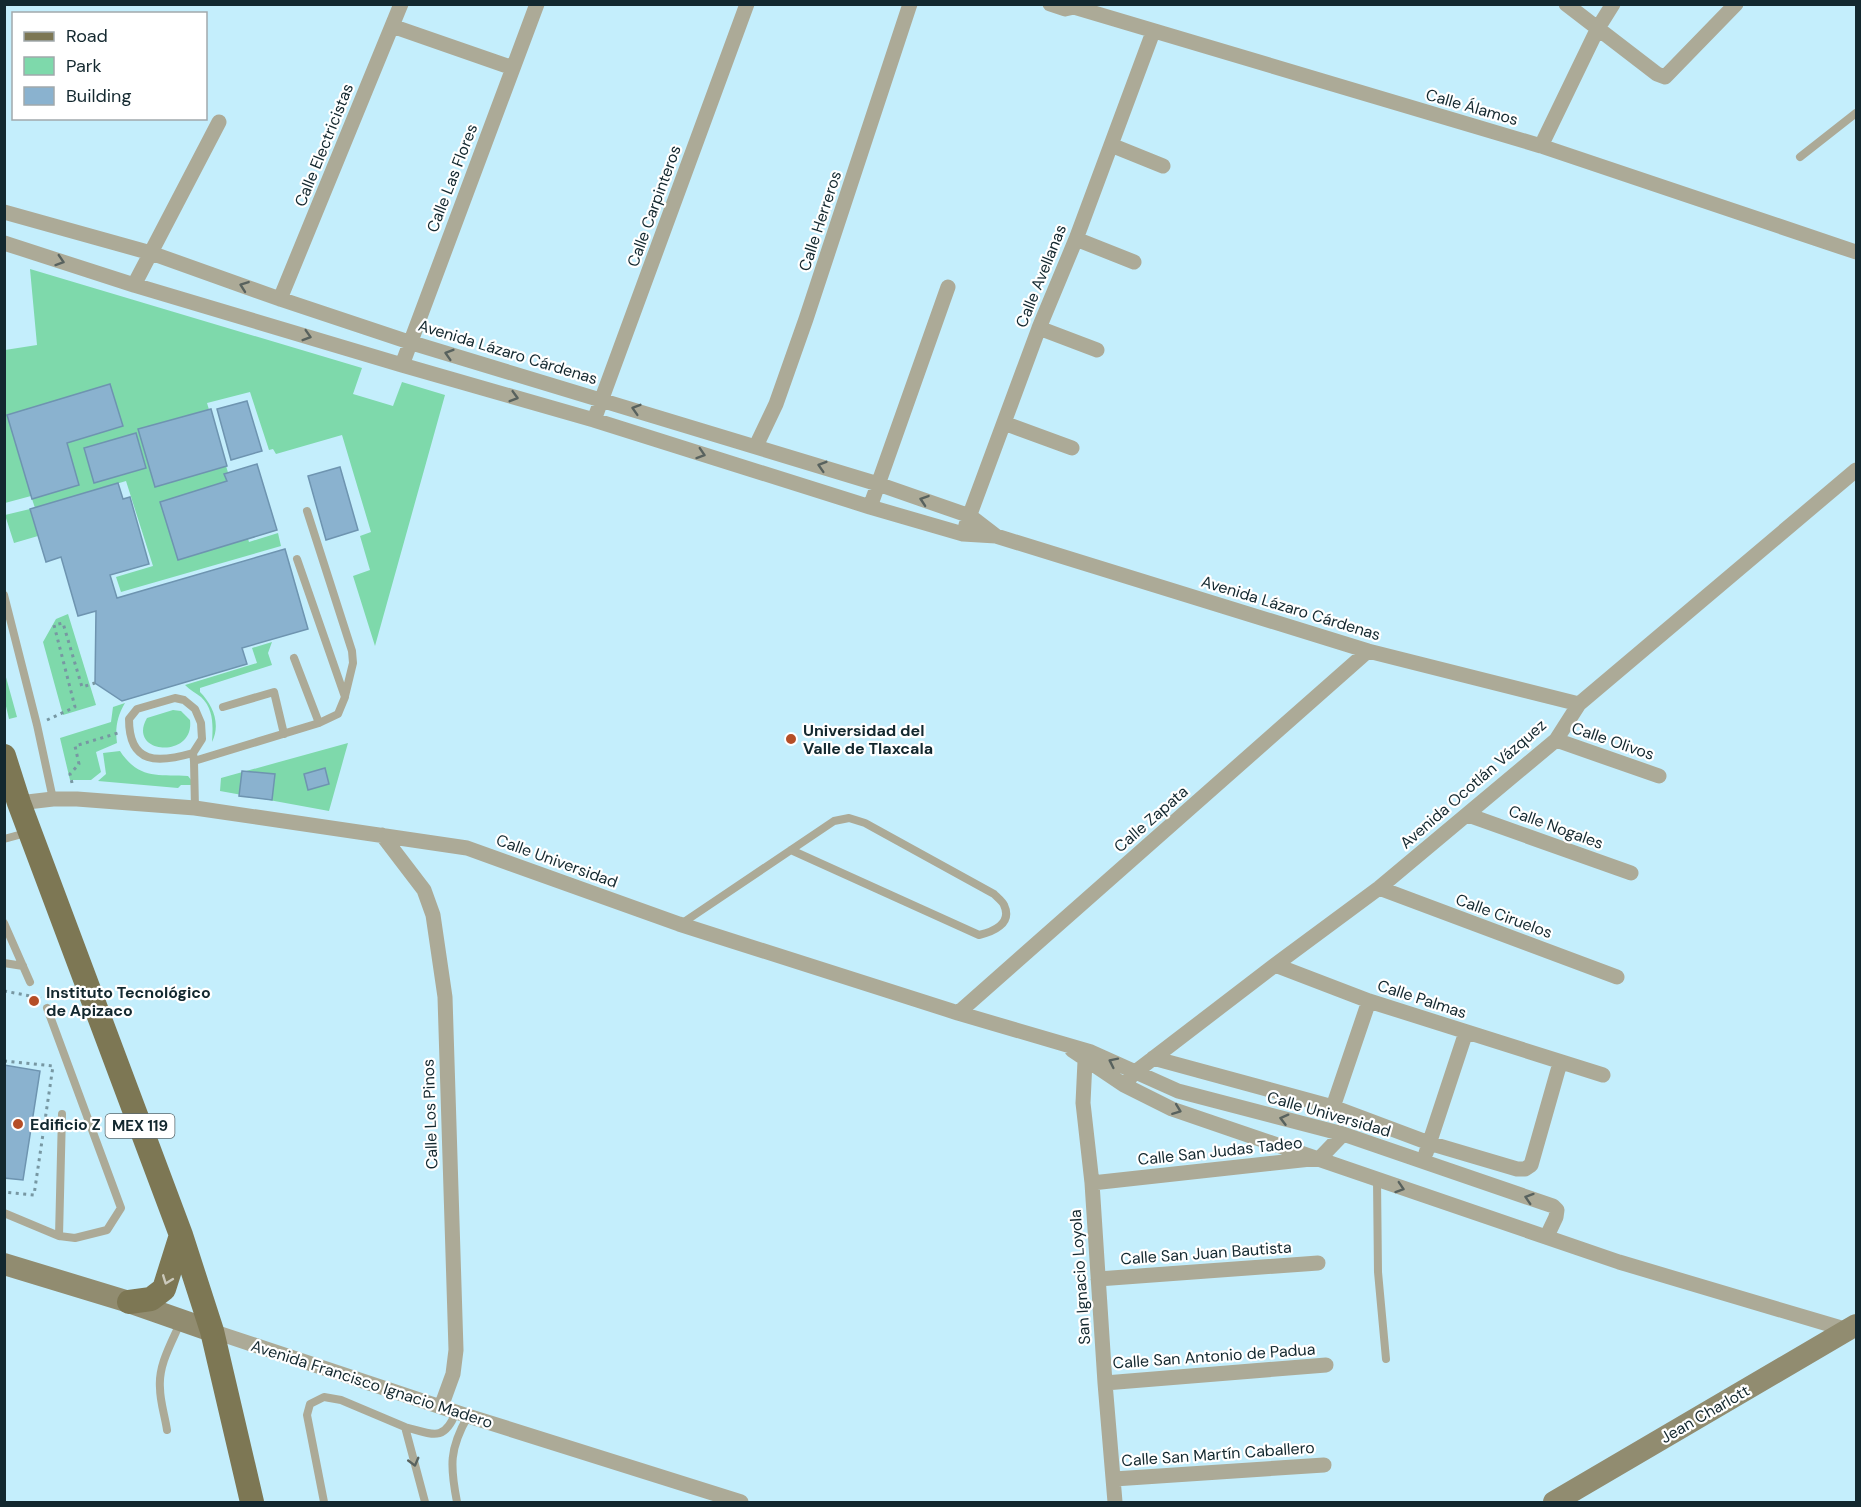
<svg xmlns="http://www.w3.org/2000/svg" width="1861" height="1507" font-family="'DM Sans',sans-serif">
<style>
.green{fill:#7ed9ab}
.building{fill:#8ab2cf;stroke:#6e94b0;stroke-width:1.5}
.lines{fill:none;stroke-linecap:round;stroke-linejoin:round}
.path{stroke:#7797a2;stroke-width:3;stroke-dasharray:3 4.5;stroke-linecap:butt}
.lane{stroke:#acaa97;stroke-width:8}
.street{stroke:#acaa97;stroke-width:15}
.secondary{stroke:#918c70;stroke-width:22}
.primary{stroke:#7d7754;stroke-width:24}
.oneway{stroke:#58625e}
.oneway2{stroke:#cbc9bb}
.poi-dot{fill:#b54e27;stroke:#fff;stroke-width:2}
.labels{text-anchor:middle;dominant-baseline:central;stroke-width:4.5;stroke-linejoin:round;paint-order:stroke}
.shield{fill:#fff;stroke:#5a686d;stroke-width:1.5}
.shield-label{font-size:15px;font-weight:bold;fill:#13282f}
.street-label{font-size:16px;fill:#13282f;stroke:#fff}
.poi-label{font-size:16px;font-weight:bold;fill:#13282f;stroke:#fff;text-anchor:start}
</style>
<rect width="100%" height="100%" fill="#c4eefc"/>
<!-- green -->
<path class="green" d="M30,269L362,368L353,394L393,406L402,382L445,395L375,646L353,576L370,570L360,536L371,532L342,435L276,454L273,449L269,450L250,392L207,403L249,542L278,533L281,546L121,592L116,577L153,566L126,481L35,508L31,496L5,503V350L37,345Z
M30,509L38,536L14,543L5,515Z
M68,614L96,705L63,715L43,642L56,619Z
M272,642L268,653L272,665L200,688V692C213,705 221,724 212,742C213,726 214,709 201,697C196,693 190,690 185,685L257,663L252,648Z
M4,670L17,717L9,719L5,702Z
M125,703C117,716 115,729 117,743L96,752L101,772L91,780H70L60,738L111,722L113,707Z
M173,710L181,711L190,720C195,760 126,754 147,718Z
M348,743L329,811L220,791L221,778Z
M120,751C139,780 158,774 188,776L192,781V785H181L178,788L98,781L106,774L103,753Z"/>
<!-- building -->
<path class="building" d="M110,384L123,426L67,443L79,485L32,499L7,415Z
M247,401L262,451L231,460L217,409Z
M211,409L227,466L155,487L138,429Z
M136,433L146,468L94,483L84,448Z
M257,464L277,530L178,560L160,502L227,481L224,474Z
M340,467L358,530L326,540L308,476Z
M118,483L123,499L130,497L149,564L110,575L117,598L285,549L308,629L242,648L247,664L122,701L95,683L96,611L78,616L61,557L46,562L30,509Z
M325,768L329,784L308,790L304,774Z
M242,771L275,774L272,800L239,796Z
M4,1065L40,1071L23,1180L4,1178Z"/>
<g class="lines">
<!-- path -->
<path class="path" d="M47,720L75,707L54,625L63,623L82,687L95,683
M72,783L70,774L79,764L75,746L118,733
M4,991L41,998
M4,1061L53,1066L34,1195L4,1192"/>
<!-- lane -->
<path class="lane" d="M1800,157L1856,113
M307,511L352,651L353,663L345,696
M4,595L37,725L53,799
M294,658L319,723
M223,707L274,692L284,734
M193,753C158,763 129,765 129,719L137,709L175,698L184,700L195,709L201,723L202,739L193,753L194,761
M195,808L194,761L319,723L338,714L345,697L297,559
M4,839L26,833
M4,923L30,982
M681,924L834,821L849,818L865,823L994,894C997,897 1003,902 1004,905C1013,924 992,932 979,935L791,850
M4,963L23,966
M47,1008L121,1208L107,1230L75,1238L59,1236
M1377,1180L1378,1272L1386,1359
M4,1213L59,1236L62,1114
M167,1430C165,1416 160,1402 160,1388C158,1365 172,1342 181,1321
M324,1502L307,1415L310,1404L324,1397L341,1400L405,1427
M425,1502L405,1427C432,1434 444,1443 456,1412
M457,1502C450,1466 449,1449 468,1416"/>
<!-- street -->
<path class="street" d="M1050,4L1065,9L1074,7L1541,146L1856,252
M1566,4L1657,74L1665,77L1736,4
M392,26L513,68
M1111,145L1163,166
M1541,146L1598,28L1613,4
M4,212L151,253L280,299L409,342L878,484L970,516L996,536
M1076,239L1134,262
M4,243L134,285L402,365L594,420L870,507L963,534L996,536L1368,651L1579,704
M134,285L219,122
M280,299L401,4
M1039,328L1097,350
M402,365L537,4
M594,420L747,4
M1004,423L1072,448
M756,446L776,404L806,319L910,4
M870,507L948,287
M966,525L1039,328L1076,239L1153,32
M1556,740L1659,776
M19,803L53,799H77L195,808L467,848L679,924L958,1013L1091,1052L1178,1091L1343,1134L1553,1206L1557,1210L1556,1217L1547,1236
M1468,815L1631,873
M382,835L424,890L433,915L445,997L456,1350L453,1374L441,1407
M1379,888L1617,977
M1275,965L1369,1001L1603,1075
M958,1013L1368,651
M1072,1050L1124,1085L1172,1109L1619,1262L1848,1330
M1089,1055L1085,1061L1083,1103L1092,1183L1105,1383L1115,1502
M1153,1058L1333,1107L1429,1143L1517,1169H1525L1531,1165L1560,1063
M1124,1085L1134,1073L1275,965L1379,888L1556,740L1579,704L1856,470
M1333,1107L1369,1001
M1426,1153L1466,1032
M1092,1183L1320,1158L1343,1134
M1098,1279L1318,1263
M212,1331L468,1416L741,1502
M1105,1383L1326,1365
M1114,1479L1324,1465"/>
<!-- secondary -->
<path class="secondary" d="M4,1264L129,1302L212,1331
M1554,1502L1856,1325"/>
<!-- primary -->
<path class="primary" d="M4,756L19,803L181,1235L212,1331L252,1502
M129,1302L151,1299L164,1289L181,1235"/>
</g>
<!-- one-way arrows -->
<defs><path id="oneway-chevron" d="M-2-3.5L2.5 0L-2 3.5" fill="none" stroke-width="1.6" stroke-linecap="round" stroke-linejoin="round" transform="scale(1.5)"/></defs>
<g class="oneway">
<use href="#oneway-chevron" transform="translate(60 261) rotate(18)"/>
<use href="#oneway-chevron" transform="translate(244 286) rotate(-160)"/>
<use href="#oneway-chevron" transform="translate(307 336) rotate(17)"/>
<use href="#oneway-chevron" transform="translate(449 354) rotate(-163)"/>
<use href="#oneway-chevron" transform="translate(514 397) rotate(16)"/>
<use href="#oneway-chevron" transform="translate(636 409) rotate(-163)"/>
<use href="#oneway-chevron" transform="translate(701 454) rotate(18)"/>
<use href="#oneway-chevron" transform="translate(822 466) rotate(-163)"/>
<use href="#oneway-chevron" transform="translate(924 500) rotate(-161)"/>
<use href="#oneway-chevron" transform="translate(1113 1062) rotate(-154)"/>
<use href="#oneway-chevron" transform="translate(1177 1110) rotate(21)"/>
<use href="#oneway-chevron" transform="translate(1284 1119) rotate(-165)"/>
<use href="#oneway-chevron" transform="translate(1400 1188) rotate(18)"/>
<use href="#oneway-chevron" transform="translate(1529 1198) rotate(-162)"/>
<use href="#oneway-chevron" transform="translate(414 1462) rotate(75)"/>
</g>
<use class="oneway2" href="#oneway-chevron" transform="translate(167 1280) rotate(111)"/>
<!-- markers -->
<g class="poi-dot">
<circle cx="791" cy="739" r="6"/>
<circle cx="34" cy="1001" r="6"/>
<circle cx="18" cy="1124" r="6"/>
</g>
<g class="labels">
<!-- shield labels -->
<rect class="shield" x="105.5" y="1114" width="69" height="24" rx="4.5"/>
<g class="shield-label">
<text x="140" y="1126">MEX 119</text>
</g>
<!-- street labels -->
<g class="street-label">
<text transform="translate(1472 107) rotate(16)">Calle Álamos</text>
<text transform="translate(324 145) rotate(-68)">Calle Electricistas</text>
<text transform="translate(452 178) rotate(-69)">Calle Las Flores</text>
<text transform="translate(654 206) rotate(-70)">Calle Carpinteros</text>
<text transform="translate(820 221) rotate(-72)">Calle Herreros</text>
<text transform="translate(1041 276) rotate(-68)">Calle Avellanas</text>
<text transform="translate(508 352) rotate(17)">Avenida Lázaro Cárdenas</text>
<text transform="translate(1291 608) rotate(17)">Avenida Lázaro Cárdenas</text>
<text transform="translate(1613 741) rotate(19)">Calle Olivos</text>
<text transform="translate(1473 784) rotate(-41)">Avenida Ocotlán Vázquez</text>
<text transform="translate(1151 819) rotate(-41)">Calle Zapata</text>
<text transform="translate(1556 827) rotate(20)">Calle Nogales</text>
<text transform="translate(557 861) rotate(20)">Calle Universidad</text>
<text transform="translate(1504 916) rotate(20)">Calle Ciruelos</text>
<text transform="translate(1422 999) rotate(18)">Calle Palmas</text>
<text transform="translate(430 1114) rotate(-92)">Calle Los Pinos</text>
<text transform="translate(1329 1114) rotate(16)">Calle Universidad</text>
<text transform="translate(1220 1151) rotate(-6)">Calle San Judas Tadeo</text>
<text transform="translate(1206 1253) rotate(-4)">Calle San Juan Bautista</text>
<text transform="translate(1080 1277) rotate(-94)">San Ignacio Loyola</text>
<text transform="translate(1214 1356) rotate(-4)">Calle San Antonio de Padua</text>
<text transform="translate(372 1384) rotate(18)">Avenida Francisco Ignacio Madero</text>
<text transform="translate(1705 1414) rotate(-30)">Jean Charlott</text>
<text transform="translate(1218 1454) rotate(-4)">Calle San Martín Caballero</text>
</g>
<!-- poi labels -->
<g class="poi-label">
<text x="803" y="730">Universidad del<tspan x="803" dy="18">Valle de Tlaxcala</tspan></text>
<text x="46" y="992">Instituto Tecnológico<tspan x="46" dy="18">de Apizaco</tspan></text>
<text x="30" y="1124">Edificio Z</text>
</g>
</g>
<!-- border -->
<rect width="1861" height="1507" fill="none" stroke="#13282f" stroke-width="12"/>
<!-- legend -->
<rect x="12" y="12" width="195" height="108" fill="#ffffff" stroke="#a1a9ac" stroke-width="1.5"/>
<rect x="24" y="32" width="30" height="9" fill="#7d7754" stroke="#a1a9ac" stroke-width="1.5"/>
<text x="66" y="42" font-size="18" fill="#13282f">Road</text>
<rect x="24" y="57" width="30" height="18" fill="#7ed9ab" stroke="#a1a9ac" stroke-width="1.5"/>
<text x="66" y="72" font-size="18" fill="#13282f">Park</text>
<rect x="24" y="87" width="30" height="18" fill="#8ab2cf" stroke="#a1a9ac" stroke-width="1.5"/>
<text x="66" y="102" font-size="18" fill="#13282f">Building</text>
</svg>
